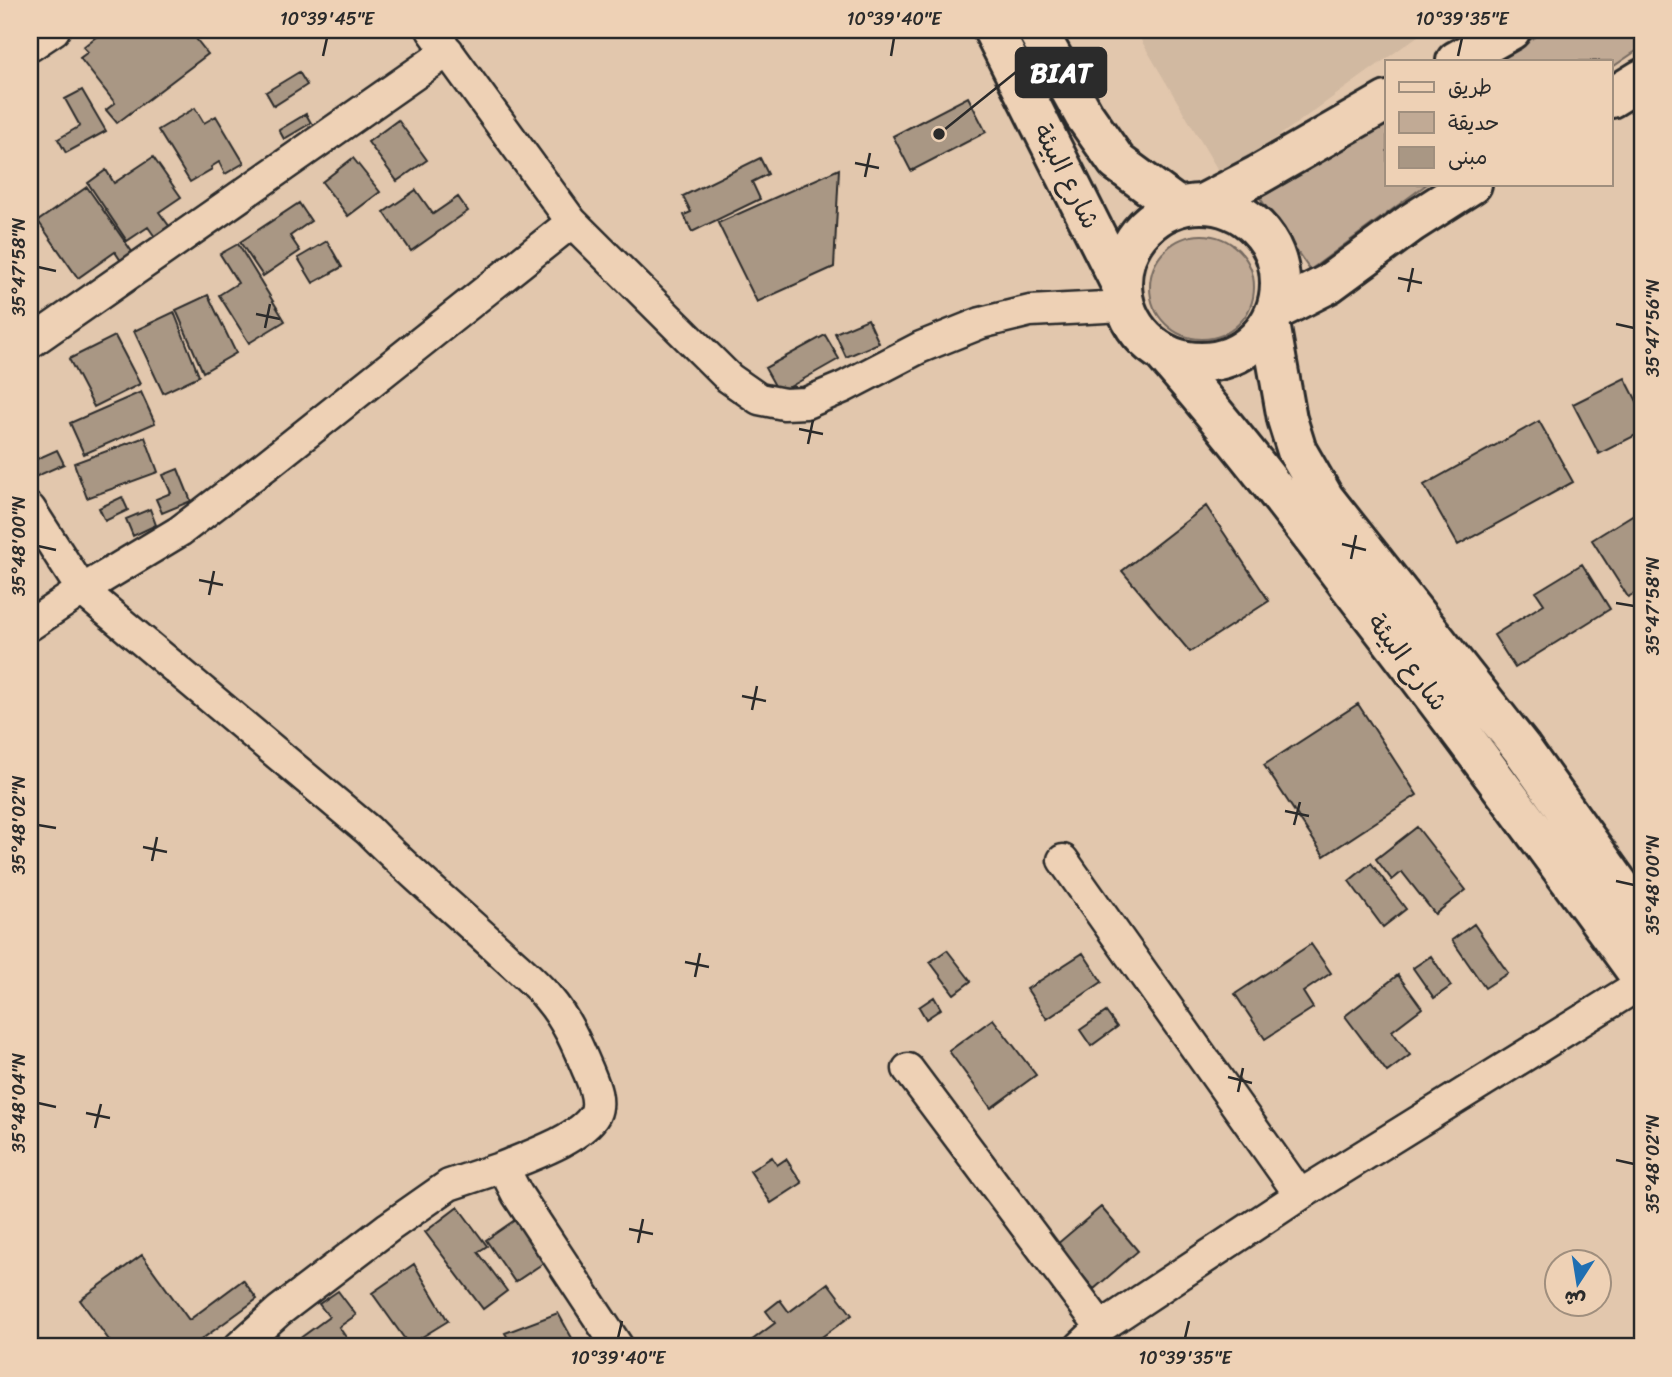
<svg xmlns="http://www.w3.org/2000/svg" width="1672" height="1377" font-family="Sriracha,'Playpen Sans Arabic',sans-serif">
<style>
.built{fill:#d1b9a1}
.green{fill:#c1aa95;stroke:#766a60;stroke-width:2}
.building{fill:#a99784;stroke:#2b2b2b;stroke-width:2}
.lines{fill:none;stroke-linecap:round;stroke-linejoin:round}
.street-casing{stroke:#2b2b2b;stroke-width:35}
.highway-casing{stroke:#2b2b2b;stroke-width:44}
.street{stroke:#eed1b5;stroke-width:30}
.highway{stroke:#eed1b5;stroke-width:38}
.ticks{fill:none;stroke:#2b2b2b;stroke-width:2.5}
.labels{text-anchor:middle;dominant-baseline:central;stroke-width:6;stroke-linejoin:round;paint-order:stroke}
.street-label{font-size:26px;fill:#2b2b2b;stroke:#eed1b5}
.leader{fill:none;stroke:#2b2b2b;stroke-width:2.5}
.callout-dot{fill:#2b2b2b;stroke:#eed1b5;stroke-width:2.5}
.callout{fill:#2b2b2b;stroke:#2b2b2b;stroke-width:2.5}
.callout-label{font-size:28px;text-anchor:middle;font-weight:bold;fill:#fff}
.neatline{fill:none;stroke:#2b2b2b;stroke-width:2.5}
.ticks-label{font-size:18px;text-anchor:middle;fill:#2b2b2b}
</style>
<rect width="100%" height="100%" fill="#e2c7ad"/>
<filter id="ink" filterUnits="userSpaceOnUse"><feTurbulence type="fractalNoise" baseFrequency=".0143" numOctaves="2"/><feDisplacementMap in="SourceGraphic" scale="14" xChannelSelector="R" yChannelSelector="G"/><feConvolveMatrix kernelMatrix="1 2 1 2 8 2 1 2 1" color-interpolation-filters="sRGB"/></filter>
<g filter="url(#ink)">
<!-- built -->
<path class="built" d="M1135,30H1426L1222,177Z"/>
<!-- green -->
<path class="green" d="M1547,30H1642V47L1611,68V61H1493Z
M1387,124V184H1427L1310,270L1260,198Z
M1150 287a52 52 0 1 1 104 0a52 52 0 1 1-104 0Z"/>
<!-- building -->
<path class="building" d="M105,30H189L208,54L117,123L106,110L115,103L80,58L88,52L83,47Z
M299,72L307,85L274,106L266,92Z
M82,90L106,131L66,153L58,139L80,126L65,99Z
M968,97L986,132L911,171L893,136Z
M195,108L204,123L216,116L244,163L225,174L219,162L211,167L212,169L190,182L158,130Z
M306,114L311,123L284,139L279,130Z
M398,120L427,160L397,181L368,142Z
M153,157L181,197L159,212L175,234L160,244L148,227L127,241L88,183L106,170L114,183Z
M353,158L380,192L348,216L322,182Z
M760,158L768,174L752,182L760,199L692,232L684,215L691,212L683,196Z
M839,169L834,267L757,302L718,223Z
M87,187L137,259L125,267L115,252L78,278L38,221Z
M416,190L433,214L458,197L468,211L411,251L384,212Z
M299,203L311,221L290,236L300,251L263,276L240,242Z
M327,241L342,267L313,283L298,258Z
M238,244L285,321L249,343L219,295L238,283L220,254Z
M208,295L236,353L203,372L176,310Z
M174,312L199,376L163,393L134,331Z
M868,319L879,343L846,357L835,333Z
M825,335L839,359L779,393L765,368Z
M115,336L140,384L94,407L69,359Z
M1625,378L1642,411V432L1599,454L1573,404Z
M141,392L155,423L84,454L70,423Z
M1539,421L1573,482L1458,545L1424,485Z
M145,437L158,472L87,498L74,463Z
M57,450L64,464L35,477L30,462Z
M178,469L191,501L162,513L156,499L171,493L163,475Z
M122,497L128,510L105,521L99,508Z
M1206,506L1269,601L1190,652L1122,571Z
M150,509L156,525L133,536L126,519Z
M1642,509V589L1628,597L1592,540Z
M1582,564L1610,609L1515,668L1494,635L1544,604L1536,592Z
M1358,704L1417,795L1324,856L1264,765Z
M1417,827L1466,890L1435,914L1402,872L1392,880L1376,859Z
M1371,863L1406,909L1383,927L1349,881Z
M1474,924L1508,973L1485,988L1452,940Z
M1311,944L1331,973L1303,992L1313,1008L1265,1039L1235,994Z
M947,950L971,981L954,994L930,962Z
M1083,953L1102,982L1047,1019L1027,989Z
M1431,956L1451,986L1434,998L1413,968Z
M1398,975L1422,1008L1392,1031L1410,1055L1387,1072L1345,1016Z
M934,997L941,1009L926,1019L919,1007Z
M1106,1012L1117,1027L1091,1046L1080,1030Z
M993,1019L1036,1075L991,1108L949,1051Z
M772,1157L777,1165L786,1159L802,1183L771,1203L750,1171Z
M458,1207L487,1246L478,1252L507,1291L483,1309L425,1232Z
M1101,1207L1138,1251L1094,1289L1056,1245Z
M515,1220L545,1262L515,1282L486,1240Z
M142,1255L189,1320L243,1280L257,1299L191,1347H114L80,1300Z
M414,1264L448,1321L409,1345L372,1293Z
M828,1283L852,1315L808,1347H743L775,1323L766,1311L780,1300L789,1312Z
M338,1291L356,1315L339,1327L350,1343L345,1347H288L329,1317L319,1304Z
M558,1313L577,1347H513L505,1333Z"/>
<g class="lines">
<!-- street casing -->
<g class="street-casing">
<path id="street" d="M432,30L572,222L729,378L759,399L784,404L806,403L844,387L921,347L981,323L1030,311L1124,306
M30,46L54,30
M30,343L448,51
M30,509L82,590L368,830C412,875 460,914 506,957C520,970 536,983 548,998C567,1020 578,1047 589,1073C594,1085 601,1101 595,1114C581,1139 529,1156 503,1167
M30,625L82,590L180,531L268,464L572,222
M1063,860L1300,1195
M908,1069L1101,1327
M239,1347L279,1311L389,1227L449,1185L503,1167L517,1194L618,1347
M1080,1347L1101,1327L1300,1195L1642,983"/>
</g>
<!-- highway casing -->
<g class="highway-casing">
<path id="highway" d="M993,30L1121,285
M1037,30L1084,115L1117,162L1178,207
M1456,61L1511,30
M1611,98L1642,79
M1122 283a79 79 0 1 1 158 0a79 79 0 1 1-158 0Z
M1202,204L1258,175L1387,101
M1277,310L1328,284L1411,223L1472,184
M1270,323L1287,419L1297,451L1324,498L1522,749L1642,917
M1163,353C1233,433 1297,517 1361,601C1457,725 1550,852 1642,979"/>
</g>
<!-- street -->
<use href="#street" class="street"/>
<!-- highway -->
<use href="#highway" class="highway"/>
</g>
</g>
<!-- ticks -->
<path class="ticks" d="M323,56L327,38M891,56L894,38M1458,56L1462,38M855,163L879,168M865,177L870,153M38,267L56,271M1398,278L1422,283M1408,292L1413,268M256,314L280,319M1616,324L1634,328M265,328L270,304M799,429L823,434M808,444L813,420M1342,544L1366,550M38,546L56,550M1351,559L1356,535M199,580L223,585M209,595L214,571M1616,603L1634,606M742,696L766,701M752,710L757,686M1285,811L1309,816M38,825L56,828M1294,825L1300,802M143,847L167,852M152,861L157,837M1616,881L1634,885M685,962L709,967M695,977L700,953M1228,1077L1252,1083M1238,1092L1243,1068M38,1103L56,1107M86,1113L110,1118M95,1128L101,1104M1616,1160L1634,1164M629,1229L653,1234M638,1243L643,1219M618,1338L622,1321M1185,1338L1189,1321"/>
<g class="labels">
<!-- street labels -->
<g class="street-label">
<text transform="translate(1067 176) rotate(63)">شارع البيئة</text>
<text transform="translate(1408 662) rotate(53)">شارع البيئة</text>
</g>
</g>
<!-- callouts -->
<path class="leader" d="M939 134L1016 72"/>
<circle class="callout-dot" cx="939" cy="134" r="7"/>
<rect class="callout" x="1016" y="48" width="90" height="49" rx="7"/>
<g class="callout-label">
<text x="1061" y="82">BIAT</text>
</g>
<!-- margin -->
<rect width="1672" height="1377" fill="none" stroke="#eed1b5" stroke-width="77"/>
<!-- legend -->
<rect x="1385" y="60" width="228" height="126" fill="#eed1b5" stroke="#a08f7e" stroke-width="2"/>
<rect x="1399" y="82" width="35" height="10" fill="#eed1b5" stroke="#a08f7e" stroke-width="2"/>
<text x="1448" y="94" font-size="21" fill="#2b2b2b">طريق</text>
<rect x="1399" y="112" width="35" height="21" fill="#c1aa95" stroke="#a08f7e" stroke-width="2"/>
<text x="1448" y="130" font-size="21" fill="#2b2b2b">حديقة</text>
<rect x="1399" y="147" width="35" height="21" fill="#a99784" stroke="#a08f7e" stroke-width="2"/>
<text x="1448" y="164" font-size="21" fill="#2b2b2b">مبنى</text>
<!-- north arrow -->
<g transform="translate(1578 1283) rotate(192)"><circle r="33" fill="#eed1b5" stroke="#a08f7e" stroke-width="2"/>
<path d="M0-5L12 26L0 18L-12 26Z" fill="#1f6fb2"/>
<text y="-10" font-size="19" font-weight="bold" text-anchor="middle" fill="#2b2b2b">ش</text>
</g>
<rect x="38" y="38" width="1596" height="1300" class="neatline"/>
<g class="ticks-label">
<text x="327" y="25">10°39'45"E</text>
<text x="894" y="25">10°39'40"E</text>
<text x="1462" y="25">10°39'35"E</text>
<text transform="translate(19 267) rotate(-90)" y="6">35°47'58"N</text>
<text transform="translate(1653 328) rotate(-90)" y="6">35°47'56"N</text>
<text transform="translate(19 546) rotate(-90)" y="6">35°48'00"N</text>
<text transform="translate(1653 606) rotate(-90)" y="6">35°47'58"N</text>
<text transform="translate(19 825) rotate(-90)" y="6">35°48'02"N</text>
<text transform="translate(1653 885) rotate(-90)" y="6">35°48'00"N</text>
<text transform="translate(19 1103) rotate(-90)" y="6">35°48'04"N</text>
<text transform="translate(1653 1164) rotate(-90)" y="6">35°48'02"N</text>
<text x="618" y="1364">10°39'40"E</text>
<text x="1185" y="1364">10°39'35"E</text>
</g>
</svg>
